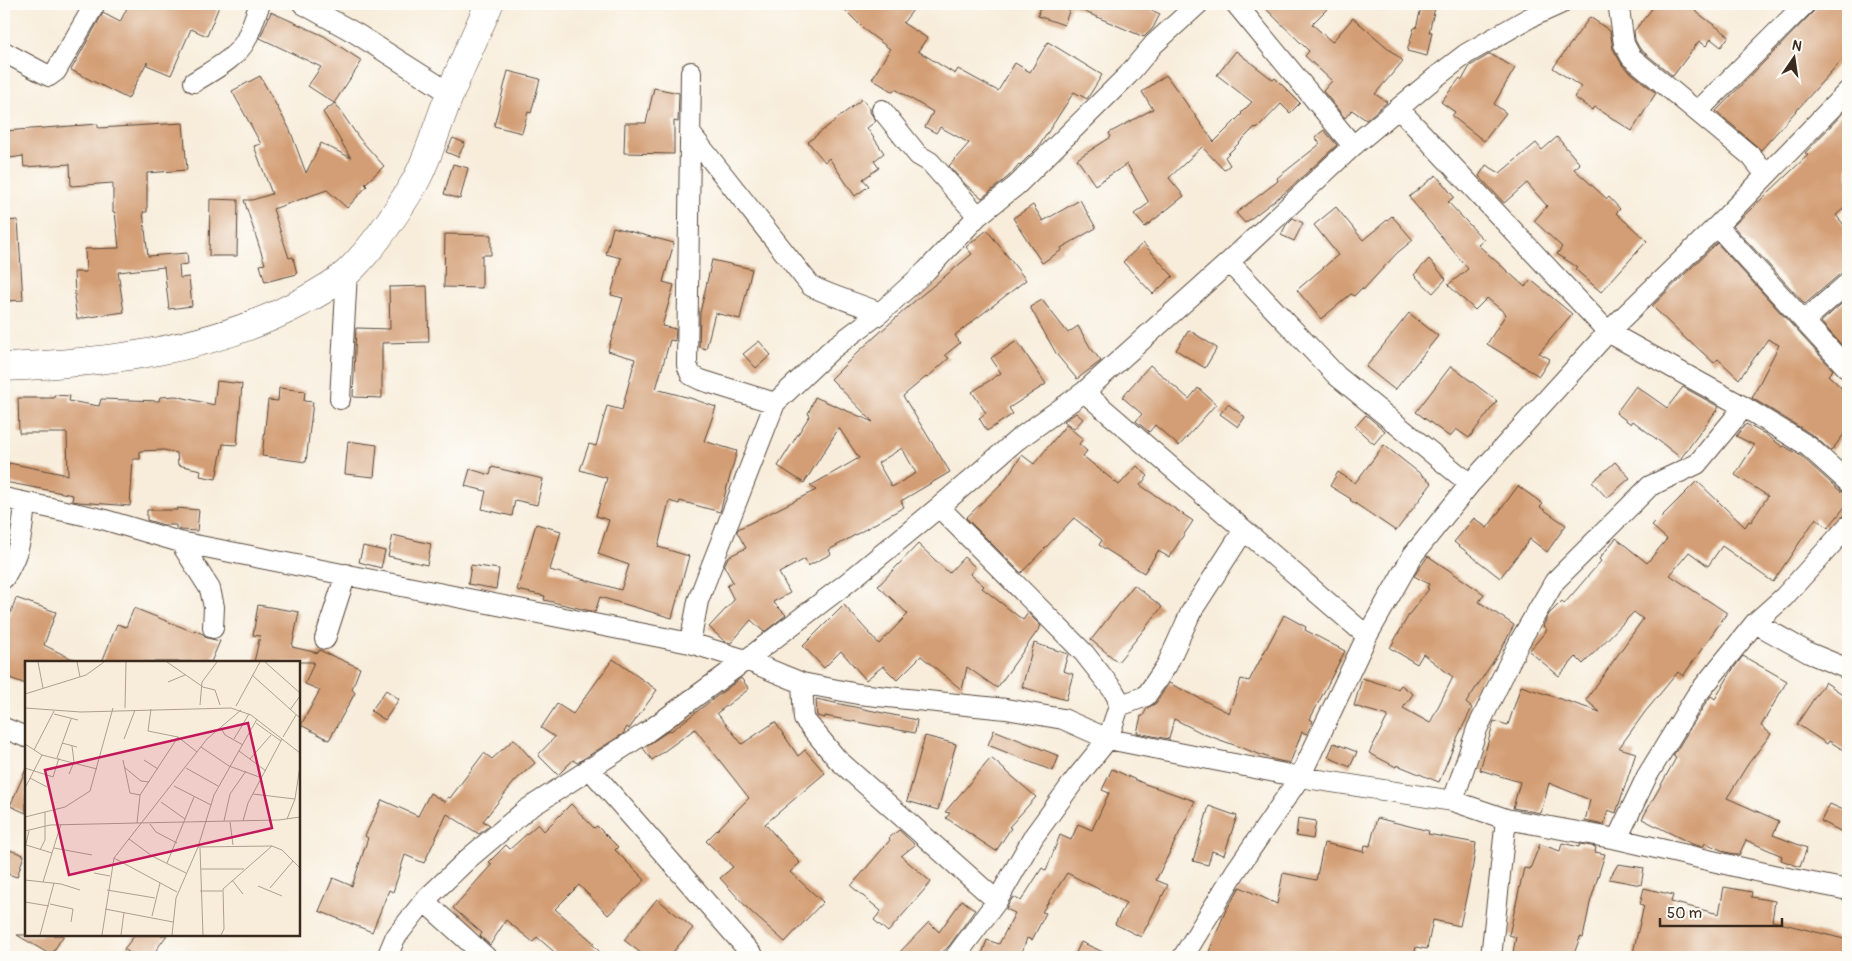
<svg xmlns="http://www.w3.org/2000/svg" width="1852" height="961" font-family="Pangolin,sans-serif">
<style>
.building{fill:#d39e75;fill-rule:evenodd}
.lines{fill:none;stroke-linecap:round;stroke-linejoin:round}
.minor-casing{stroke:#57473a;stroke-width:22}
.primary-casing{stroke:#57473a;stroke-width:29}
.minor{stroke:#fff;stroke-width:20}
.primary{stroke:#fff;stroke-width:28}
.inset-road{fill:none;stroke:#ac9f8f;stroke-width:1}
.view{fill:#c2185b;fill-opacity:0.15;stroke:#c2185b;stroke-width:2.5}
.inset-edge{fill:none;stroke:#3b2a1e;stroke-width:2.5}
</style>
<rect width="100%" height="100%" fill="#fdfcf7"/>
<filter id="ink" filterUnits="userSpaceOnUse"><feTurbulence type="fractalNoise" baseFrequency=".02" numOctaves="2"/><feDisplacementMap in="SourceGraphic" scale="10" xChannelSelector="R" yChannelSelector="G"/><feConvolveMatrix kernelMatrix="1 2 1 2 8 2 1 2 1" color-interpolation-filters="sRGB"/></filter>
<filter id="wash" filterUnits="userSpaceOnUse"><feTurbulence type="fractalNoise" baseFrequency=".0096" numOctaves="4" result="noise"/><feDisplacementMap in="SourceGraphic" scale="20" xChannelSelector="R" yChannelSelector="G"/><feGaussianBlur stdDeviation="1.12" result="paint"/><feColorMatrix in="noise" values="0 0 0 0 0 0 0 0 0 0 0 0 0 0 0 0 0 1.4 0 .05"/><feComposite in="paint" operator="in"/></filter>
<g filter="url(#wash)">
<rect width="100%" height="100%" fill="#f8eddb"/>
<g id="blocks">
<!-- building -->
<path class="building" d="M129,4H220L207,36L191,29L171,75L147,65V62L128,99L71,70L103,13L120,22Z
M839,4H906L913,10L903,23L927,38L918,51L955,74L958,69L998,91L1015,63L1030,72L1048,42L1102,75L1087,99L1074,92L1039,146L1020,165L1019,164L1009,176L982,198L966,185L949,166L969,143L940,127L936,133L925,127L933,112L895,89L893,92L872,79L890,49L866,31Z
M1040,4H1138L1160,14L1153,28L1144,37L1071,6L1064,25L1038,16Z
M1261,4H1332L1312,24L1332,42L1353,18L1403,61L1375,94L1387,102L1366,120L1352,110L1345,118L1323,91L1332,81L1305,56L1309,51Z
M1422,4H1436L1429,32H1432L1427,56L1407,51L1414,28H1416Z
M1656,4H1689L1697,9L1695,11L1729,36L1721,47L1711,39L1706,46L1699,41L1673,76L1640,49L1635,40L1634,31Z
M1817,4H1848V53L1761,150L1716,111L1813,12Z
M271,12L324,36L362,61L334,103L308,86L321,67L260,38Z
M1590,17L1610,31L1613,49L1623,66L1656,93L1632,131L1595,107L1592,110L1574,97L1581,87L1553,68Z
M1236,51L1273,80L1275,78L1300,103L1290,113L1281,104L1257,129L1255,127L1225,157L1230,165L1224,170L1202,147L1169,178L1184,196L1145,227L1134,214L1149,203L1127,164L1095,185L1077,159L1111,137L1109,133L1153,109L1142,92L1166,75L1214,142L1242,114L1241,113L1252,102L1217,75Z
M1490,54L1515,68L1494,104L1506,113L1484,141L1452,116L1455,112L1441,102L1460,78L1462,80L1470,66Z
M508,71L540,79L531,113L528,112L522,133L494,126Z
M260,76L290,130L306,173L321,143L351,158L323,112L335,103L359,138L384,166L365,184L367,186L347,208L327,190L273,209L289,258L293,257L297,274L265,282L260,265L265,264L244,200H252L272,194L254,146L261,144L232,91Z
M654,88L679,93L678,122L674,121V154L624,153L625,123H646Z
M862,99L870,109V112L876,121L867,128L884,153L874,161L879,168L863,179L869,186L855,196L829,158L825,162L808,142Z
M1848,108V205L1836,215L1848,230V271L1840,274L1805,304L1733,226L1808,155L1805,153Z
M183,123L187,170L147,173V212H143L148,256L187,253L188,264L179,265L180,278L189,277L192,306L169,309L164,267L118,272L124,312L77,319L74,297L75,296L74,272H86L85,249L119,248L115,212H113V183L71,186L70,164L24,167L23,156L4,159V131L98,124V128Z
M1324,130L1337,145L1287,191L1245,223L1236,213L1278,181L1277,178L1320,144L1315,137Z
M1557,137L1580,164L1574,169L1607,199L1609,197L1620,209L1616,213L1647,241L1601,292L1575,269L1577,267L1557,254L1562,247L1534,221L1547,206L1527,183L1504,203L1479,176L1486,165L1500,173L1536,143L1542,150Z
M453,138L465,143L458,157L446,152Z
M453,164L468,168L460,199L444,194Z
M1436,175L1454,197L1448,202L1484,240L1478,245L1525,287L1531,280L1572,314L1539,353L1550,359L1539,376L1487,344L1506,314L1487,298L1475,310L1448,285L1468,269L1409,197Z
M210,199L238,200L237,256H209Z
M1080,200L1096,228L1061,248L1062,250L1042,263L1013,218L1033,205L1043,221Z
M1336,207L1363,240L1392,216L1413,240L1397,253L1363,290L1362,288L1354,296L1351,294L1321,319L1297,290L1338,255L1314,225Z
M1293,218L1303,223L1294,241L1281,235L1286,225Z
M18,220L23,300L8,301L4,221Z
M613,227L674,243L663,282L674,285L662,326L676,329L675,341L670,340L656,389L690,398L716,407L704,441L737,451L720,512L680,501L679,504L669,501L658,547L689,556L672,618L600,597L595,612L544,600L545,596L517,590L536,524L561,531L550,570L621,590L629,565L598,554L609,520L596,516L607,478L580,470L589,444L596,446L607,406L622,410L635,359L608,351L623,298L611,295L621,258L606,254Z
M987,230L1026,280L955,335L960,343L945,355L949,358L927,378L926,377L903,396L950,472L901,501L904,507L829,550L831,554L808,566L805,559L779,573L790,593L773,602L786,615L764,632L751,620L731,643L724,641L709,627L734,600L727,586L733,582L724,566L728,557L746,548L737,532L738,529L816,490L810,486L859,458L839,428L804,483L778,466L810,415L808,414L815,397L873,422L831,379L858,352L917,299L972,254L966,247ZM902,448L916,473L892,487L878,463Z
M445,234L491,235V255H482V288L444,287Z
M1143,243L1173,276L1153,294L1123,262Z
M1717,243L1833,370L1828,375L1848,394V429L1831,451L1814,436L1752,398L1779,345L1768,339L1739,379L1718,359L1714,363L1690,341L1689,342L1652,306Z
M1429,259L1446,279L1433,293L1414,275Z
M712,260L752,269L740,319L715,313L706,349L699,347L700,313Z
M427,286L429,342L382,343V398L353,397L356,328L390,329L389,287Z
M1848,298V352L1821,322Z
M1042,300L1068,333L1078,326L1090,347L1101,361L1077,379L1057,355L1030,307Z
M1409,313L1438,336L1395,390L1366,367Z
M1189,330L1217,348L1205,368L1176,350Z
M759,341L771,355L756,368L743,354Z
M1017,341L1046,384L1009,408L1013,414L987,431L979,418L986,413L972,392L1001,373L991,358Z
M1150,365L1189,399L1198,388L1216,404L1179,446L1155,425L1149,432L1136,421L1142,414L1122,397Z
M1451,366L1497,401L1469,438L1456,429L1450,437L1416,412Z
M217,381L242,384L237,445L223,444L216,479L200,476L201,470L178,465L177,453L164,450L140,451V459H133L130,506L79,502L72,501L73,495L5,482L9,463L68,475L67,433H19L18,398H54V395L70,396L69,401L99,406L101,399L159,401L160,397L176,396L214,405Z
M1636,386L1667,408L1683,387L1719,407L1681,458L1633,421L1631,424L1616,413Z
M279,388L305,391L304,401L313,402L306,462L262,456L268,400L278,401Z
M1228,404L1245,417L1238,427L1220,414Z
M1076,413L1083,419L1074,429L1064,421Z
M1366,415L1385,431L1374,444L1355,427Z
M1746,424L1765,434L1783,447L1784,446L1801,456L1840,491L1848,494V503L1828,528L1816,518L1773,582L1722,546L1708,566L1689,552L1670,575L1727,613L1683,676L1678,672L1645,712L1619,748L1636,753L1616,813L1608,810L1604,825L1585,821L1590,800L1549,783L1541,813L1513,808L1520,782L1480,770L1494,721L1508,725L1521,686L1600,712L1586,700L1643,619L1634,612L1583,664L1576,657L1559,676L1529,651L1547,630L1543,626L1549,614L1562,601L1564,604L1601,561L1599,559L1616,538L1647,563L1667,539L1652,526L1697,481L1745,527L1749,521L1751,522L1768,496L1735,475L1754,445L1736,436Z
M1066,425L1083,439L1079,444L1087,451L1083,456L1119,485L1137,466L1148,476L1140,485L1193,521L1169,557L1158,551L1144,573L1099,545L1102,540L1074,518L1021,573L966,518L1003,482L1022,455L1034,464Z
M348,441L377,445L374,477L345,474Z
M1384,445L1432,483L1396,531L1350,500L1351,499L1330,486L1338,472L1355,483Z
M1615,462L1630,478L1607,498L1592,482Z
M492,467L543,479L537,505L515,500L512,516L482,509L486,491L465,486L470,469L490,475Z
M1518,486L1543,504L1540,507L1566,525L1547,552L1530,539L1500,578L1454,542L1474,518L1487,528Z
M177,508L199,510L197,531L181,530L176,528V525H164L147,520V510H177Z
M393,535L431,544L427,565L388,556Z
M918,544L949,573L964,557L975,567L970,574L984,586L982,588L1023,620L1028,613L1041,626L997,688L967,667L962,690L921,656L897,680L883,666L866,680L841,651L824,668L803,646L844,605L879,644L908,614L878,586Z
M363,546L385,551L381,568L359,562Z
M1428,556L1484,594L1479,602L1514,625L1502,648L1466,703L1472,708L1458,736L1439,782L1397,765L1396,767L1369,753L1388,716L1354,706L1362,678L1398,689L1401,685L1413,694L1403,708L1430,723L1453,677L1423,654L1417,664L1390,648L1410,613L1429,589L1427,588L1429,584L1414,576Z
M471,565L499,569L496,589L468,584Z
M1134,585L1162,607L1118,662L1091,640Z
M16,598L56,612L44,645L78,662H26V684L4,676V632Z
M258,605L299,612L292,647L318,653L319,650L360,668L352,689L355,693L329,740L301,725L320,690L305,684L314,662H254L260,636L253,635Z
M134,608L194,632V630L203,634L207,638L220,641L211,662H102L117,624L126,627Z
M1284,615L1306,627L1305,630L1345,651L1310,719L1313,721L1307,734L1302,732L1290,763L1275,760L1204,734L1174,719L1169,739L1137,733L1141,716H1143L1147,708L1156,703L1169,683L1229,713L1241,679L1249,681Z
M1034,643L1068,654L1063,671L1073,674L1066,700L1022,687Z
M1743,656L1787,681L1761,726L1771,734L1748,764L1727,798L1779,821L1773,835L1807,848L1800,867L1781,860L1782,856L1746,840L1739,855L1726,852L1705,843L1703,847L1692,844L1642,819L1676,758L1673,756L1704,706L1711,696L1715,699L1733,669Z
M613,659L657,690L629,729L627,727L623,734L577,763L573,760L558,775L538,755L555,737L541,728L557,704L573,714Z
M741,678L749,689L717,713L742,744L775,722L798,756L805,750L825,773L765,824L800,863L790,872L823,902L785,942L749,910L720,878L733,867L706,841L749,798L695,729L652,760L643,748L670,730L671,731Z
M1825,682L1848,698V753L1829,741L1827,744L1797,724Z
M386,690L399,699L385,720L371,711Z
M816,699L917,720L915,733L825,716V718L817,716Z
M994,730L1059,756L1053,771L988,745Z
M925,736L956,744L938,810L907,801Z
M514,739L535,763L515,781L483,821L490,825L479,834L447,814L424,863L405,855L393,892L389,890L372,932L319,911L333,878L352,886L368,838L365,836L382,800L418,816L430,793L445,802L448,797L450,798L484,753L492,759Z
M1334,743L1357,752L1350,767L1328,757Z
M991,758L1036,797L1009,827L1011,828L996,851L946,818L950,813L945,812Z
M26,769V813L10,806Z
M1112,769L1145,784L1195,801L1156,880L1168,885L1141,937L1115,924L1126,903L1067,873L1042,912L1046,913L1032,940L1027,938L1022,952L1030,955V957H981L987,940L999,944L1015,913L1006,909L1007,907L1013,897L1021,901L1042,868L1046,871L1060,835L1071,840L1078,824L1092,830L1109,793L1102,790Z
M571,804L594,828L597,826L618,847L615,850L645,880L608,915L579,885L555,909L594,943L592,944L605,957H560L537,937L533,942L506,920L490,945L480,936L482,933L453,908L492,864L489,862L506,845L510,849L538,824L544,831Z
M1830,804L1848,812V835L1821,821Z
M1209,806L1237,816L1224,855L1212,851L1208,865L1193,861Z
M1298,818L1316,821L1313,839L1296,836Z
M1377,818L1429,831L1428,834L1476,843L1473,865L1460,926L1433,920L1427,949L1416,947L1414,957H1207L1225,912L1240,887L1277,904L1283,873L1316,880L1324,843L1364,852L1365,845L1370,846Z
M899,830L915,845L901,856L931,882L888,932L874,920L881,911L851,886L890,840L889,838Z
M1562,843L1579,847L1580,844L1596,847L1595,852L1605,854L1590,903L1583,938L1580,937L1573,957H1512L1516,937L1509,935L1524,868L1530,869L1540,844L1560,851Z
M4,848L24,855L17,877L4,873Z
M1618,864L1644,868L1641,885L1609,879Z
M1724,887L1752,892L1751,897L1775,901L1772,921L1848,940V957H1632L1644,905L1640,904L1644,888L1673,895L1671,902L1719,914Z
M657,899L693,928L669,957H646L624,940Z
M962,900L975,910L949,946L937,957H895L929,922L939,932Z
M17,935H64L51,955Z
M135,935H167L151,957H136L124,949Z
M1081,942L1114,957H1074Z"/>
</g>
</g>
<g filter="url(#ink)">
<use href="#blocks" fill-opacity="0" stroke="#57473a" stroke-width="1"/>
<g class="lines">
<!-- minor casing -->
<g class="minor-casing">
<path id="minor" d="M303,4L357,34L450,93
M1198,4L1154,44L1128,75L1017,185L978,216L926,271L880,313L832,349L775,403L706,580L698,601L690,643L746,660L802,683L858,694L1006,709L1063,719L1108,739L1300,777L1453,801L1506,819L1617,839L1773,875L1848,890
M1236,4L1353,146
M1619,9L1624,44L1631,57L1751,156L1766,175
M4,52L49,76L56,71L95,4
M691,72L687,365L691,375L701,380L775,403
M194,82C211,71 236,59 246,40C251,29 255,16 260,4
M1399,109L1608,332L1744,407L1808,446L1848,482
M882,110L918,155L930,162L978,216
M1698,111L1805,4
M690,133L811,286C833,297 857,303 880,313
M1717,226L1848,369
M1229,262L1337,376L1470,484
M1805,320L1848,283
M1084,392L1367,636
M340,399L347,273
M4,498L102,519L180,542L690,643
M939,507L1084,653L1113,690L1117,697L1119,706L1108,739L1074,781L1034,836L997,901L955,957
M180,542L210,589L214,607L213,628
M4,578C21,550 22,534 25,503
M1755,623L1809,653L1848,669
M325,639L346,574
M802,683L804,719L837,759L997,901
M1119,706L1146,696L1167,665L1191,612L1244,530
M4,728L26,737
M589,768L754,957
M1453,801L1477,729L1520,641L1555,581L1650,486L1697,464L1744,407
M1617,839L1647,776L1696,696L1755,623L1784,597L1848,526
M424,901L486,957
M387,957L395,938L424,901L469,858L526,810L647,732L746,660L847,583L939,507L1017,440L1084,392L1229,262L1353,146L1436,77L1466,54L1529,18L1560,4
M1183,957L1235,872L1300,777L1367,636L1413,555L1470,484L1608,332L1717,226L1848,91
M1491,957L1506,819"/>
</g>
<!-- primary casing -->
<g class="primary-casing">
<path id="primary" d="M4,367C104,363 210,351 300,303C316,294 334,285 348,272C375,246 396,214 415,182C427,161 437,127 446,104C459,70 475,37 489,4"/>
</g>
<!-- minor -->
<use href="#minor" class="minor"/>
<!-- primary -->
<use href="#primary" class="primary"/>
</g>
</g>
<!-- overview -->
<g transform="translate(25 661)">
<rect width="275" height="275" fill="#f8eddb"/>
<path class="inset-road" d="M13,1L18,27M52,1L55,16M142,1L178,26L190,29L195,44M240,1L275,32M227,14L275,57M143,21L160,14M0,33L61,14L79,1M175,44L177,21L192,1M211,45L235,1M0,47L56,51L206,47L226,54L275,92M100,47L101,1M126,48L123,70L153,76L172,91M265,49L275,35M29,53L53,59M231,62L256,80M197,69L200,74L218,84M153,76L115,134L112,162L254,159L275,156M258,76L271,54M99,78L110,49M209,78L224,53M37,82L52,86M0,83L17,94L72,108M176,86L204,105L237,117M9,89L29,50M214,90L241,110M32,97L46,58M225,98L246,74M98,99L105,132L115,134M119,99L133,108M99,106L116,120L124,121M0,107L28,116L34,97M161,107L193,125M44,113L49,101L47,85M5,117L22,126M149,125L186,144M0,127L17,94M228,133L270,138M136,141L160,158L142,202M0,156L40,146L65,130L88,47M160,158L169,136M262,158L270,138L275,105M199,160L205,133L221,110M218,160L223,142L257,78M205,161L208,184M125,163L131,171L152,182M0,170L25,164L112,162M104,178L127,195L161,212M1,184L27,192M173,186L247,185L257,189L275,207M0,187L4,170M29,187L67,194M175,187L178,274M15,189L20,179V151M89,197L152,231M176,208H219M69,212L85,215M0,219L36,223L55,229M207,219L218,233M18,221L36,163M233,225L257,235M245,227L268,200M82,229L130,237M175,230H197M0,241L24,245M25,243L48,248L46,261M80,248L148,261M127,255L135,222M15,274L29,222M77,274L89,197L182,78L216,49M96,274L99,251M147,274L151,237L173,186L189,134L232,58M196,274L199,268L198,228L247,185"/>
<path class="view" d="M223,62L247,167L44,214L20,109Z"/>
<rect width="275" height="275" class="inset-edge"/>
</g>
<!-- margin -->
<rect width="1852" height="961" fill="none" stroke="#fdfcf7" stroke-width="20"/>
<!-- north arrow -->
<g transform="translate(1794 58) rotate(13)" stroke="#fdfcf7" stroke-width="4" paint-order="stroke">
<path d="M0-4L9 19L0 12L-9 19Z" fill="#3b2a1e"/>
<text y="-8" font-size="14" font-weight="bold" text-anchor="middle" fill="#3b2a1e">N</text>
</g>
<!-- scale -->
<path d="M1660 918v8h122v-8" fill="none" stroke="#3b2a1e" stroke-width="2.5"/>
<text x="1667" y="918" font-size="15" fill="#3b2a1e" stroke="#fdfcf7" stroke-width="4" paint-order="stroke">50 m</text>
</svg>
